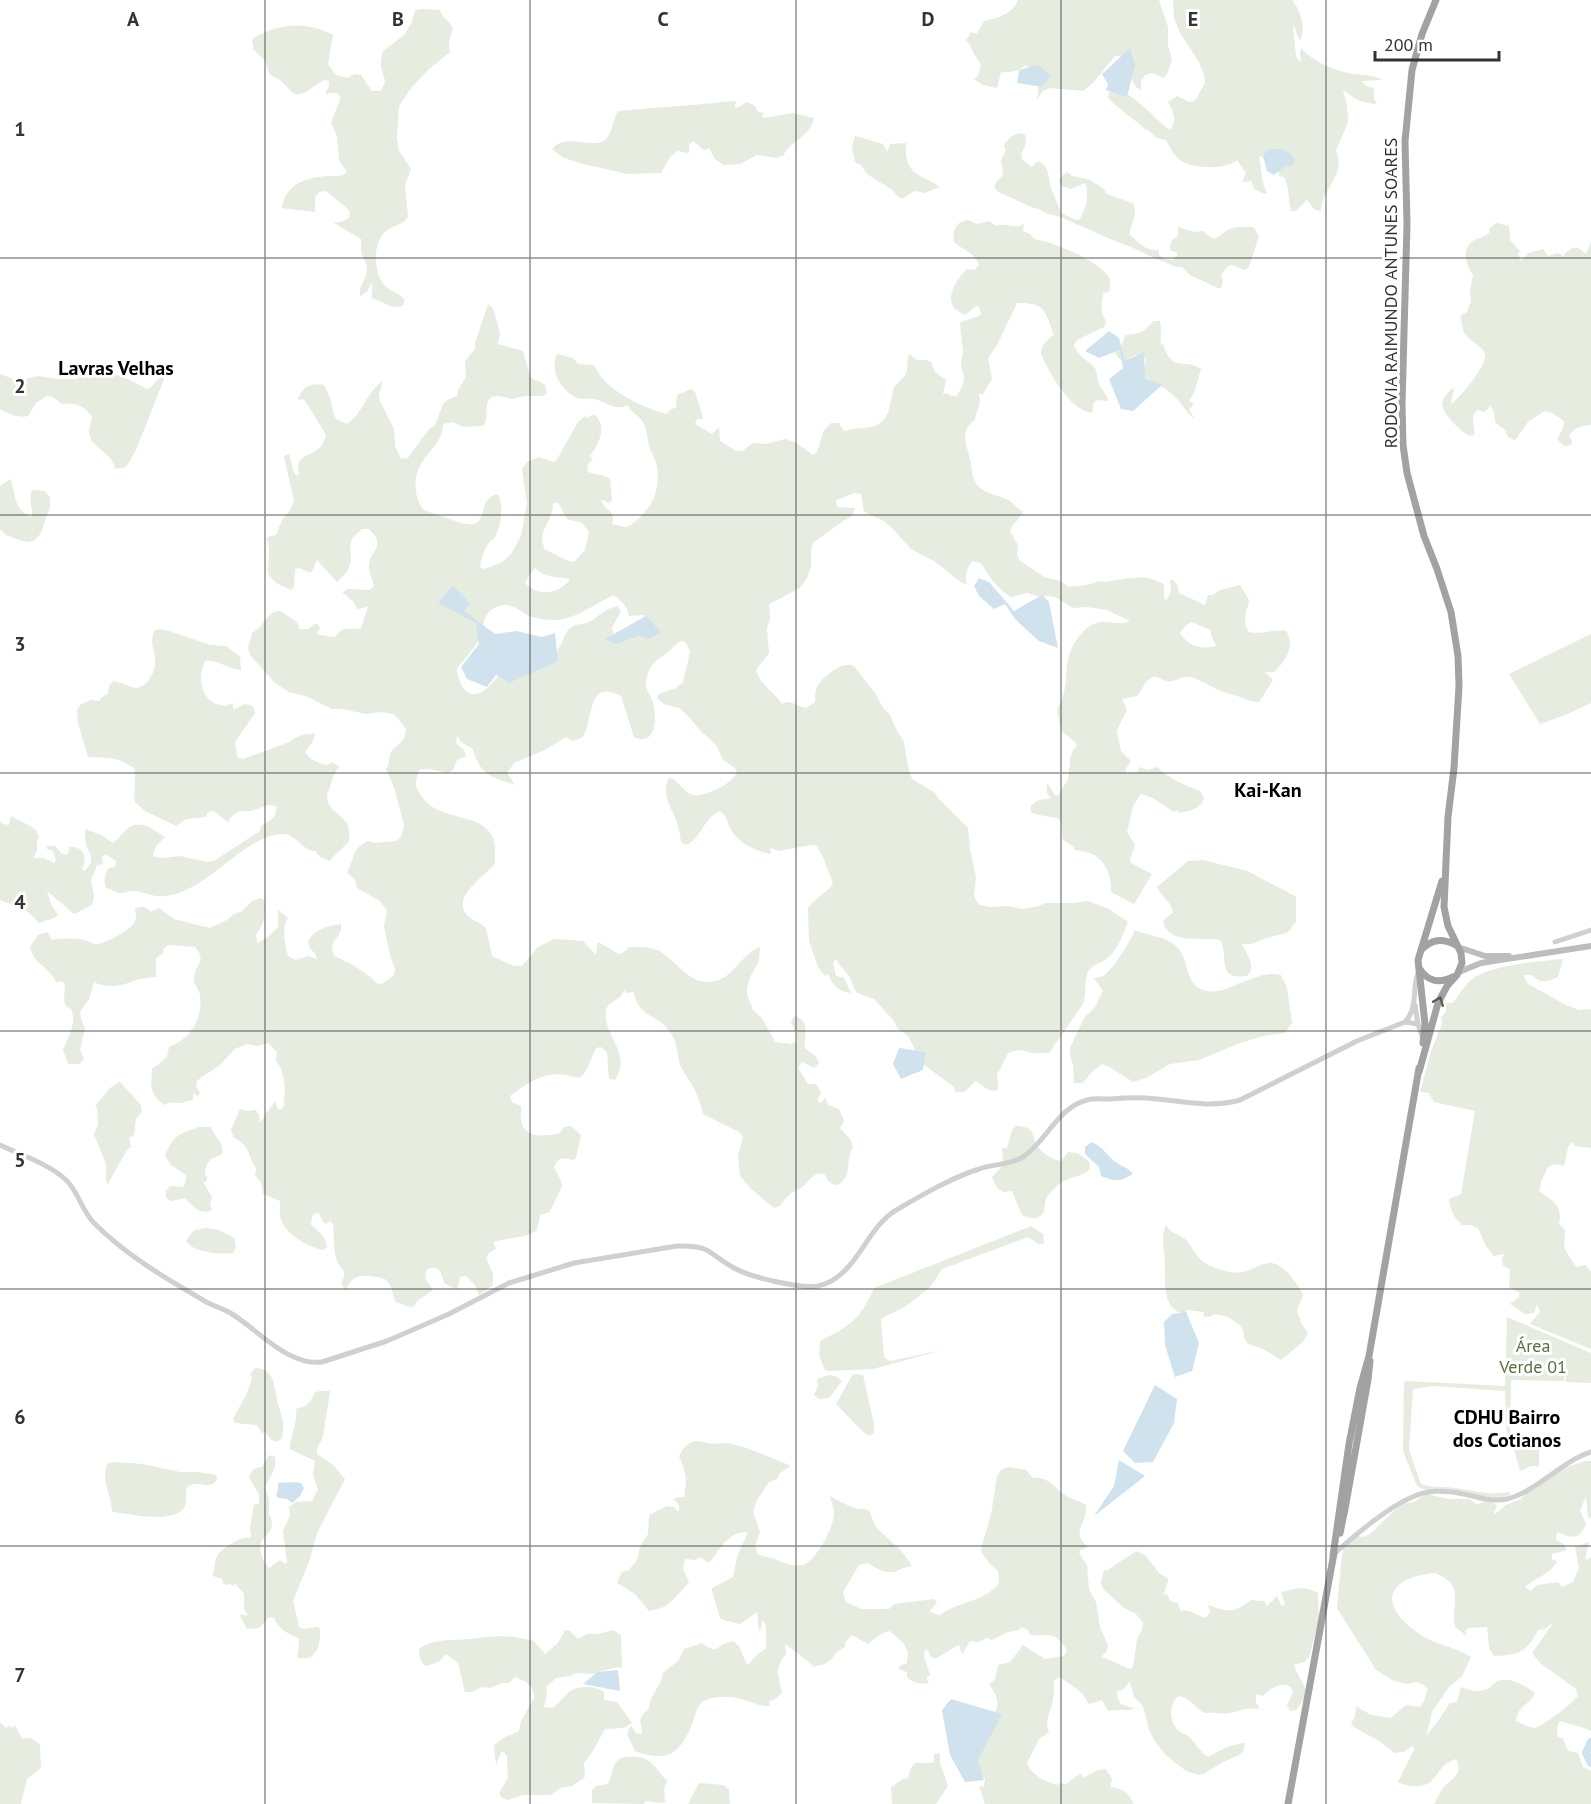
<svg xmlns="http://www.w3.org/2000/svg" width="1591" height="1804" font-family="'PT Sans',sans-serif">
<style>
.green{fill:#e6ecdf;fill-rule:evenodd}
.water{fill:#cfe2ee}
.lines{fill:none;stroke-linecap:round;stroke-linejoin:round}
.river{stroke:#cfe2ee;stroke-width:8}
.tertiary{stroke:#d0d0d0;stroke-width:5}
.secondary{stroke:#bdbdbd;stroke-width:6}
.trunk{stroke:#a2a2a2;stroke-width:7}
.oneway{stroke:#5a5a5a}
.grid{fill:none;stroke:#333;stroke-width:1.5;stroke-opacity:0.55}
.labels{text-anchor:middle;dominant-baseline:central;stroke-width:6;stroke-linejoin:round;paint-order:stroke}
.street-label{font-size:18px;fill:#333;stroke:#fff}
.park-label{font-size:18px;fill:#56703f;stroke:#fff}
.neighbourhood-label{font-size:20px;font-weight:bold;fill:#000;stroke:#fff}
.grid-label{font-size:20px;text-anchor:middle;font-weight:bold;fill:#333;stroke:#fff;stroke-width:6;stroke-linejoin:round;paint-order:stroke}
</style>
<rect width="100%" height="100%" fill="#fff"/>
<!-- green -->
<path class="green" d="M1018,0H1159L1168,27V46L1172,59L1168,72L1164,78L1152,73L1145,75L1141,81V91C1128,81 1129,70 1129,55L1115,56L1093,83L1083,91L1050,88L1043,91L1037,100L1039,81L1026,65C1020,71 1010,73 1001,72L997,88L983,85L974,79L978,76L981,64C973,55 972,46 965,39H967L971,32L977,34L984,21C997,18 1013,14 1018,0Z
M1173,0H1292C1301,11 1306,27 1300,41L1298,37L1294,26L1293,27L1296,56L1299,61H1301L1300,55L1301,48C1313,62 1335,71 1353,74C1363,75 1374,75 1382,80L1361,81L1366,86L1374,88V99L1377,104C1363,103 1355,100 1345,91H1343L1347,106L1348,119L1347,125L1336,150C1346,176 1324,185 1321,209L1319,211L1314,209L1307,200L1296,211H1291C1288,198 1290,190 1284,177L1279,176V170L1287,165L1266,160L1262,156L1259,157C1262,170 1261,182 1267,193L1265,194L1254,189L1251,181L1242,182L1246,173L1237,160C1227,170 1186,170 1177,157C1173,153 1169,146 1166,140L1157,138L1148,130H1146C1134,118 1118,110 1108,97L1110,91C1114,92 1120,92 1124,93C1141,100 1154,119 1170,130C1177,120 1174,112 1168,102L1177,96L1189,102L1195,101L1205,83L1204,75L1199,62L1180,33L1174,18Z
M422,9L440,10C441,17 449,20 453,28C451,36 447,43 450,52L429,69L411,88L399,106L397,138L399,151L411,169L405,185L408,217C402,226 391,225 384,233C372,245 374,276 386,287C394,293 399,292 405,301L402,306L393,307L372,298V282L367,292L360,296V289L366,276L367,266L361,252V239L334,223L344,221L349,218L350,212C343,203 334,198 326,191L319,192L315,197V212L282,208C286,183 307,177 329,176C337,176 341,177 347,172L339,160L337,136L331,123L341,97L337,93H330L325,95L329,86V81L326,80C313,83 309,96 294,94L280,80L269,74L265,60L254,50L252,41L253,38C281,23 305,21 333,35L328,64L336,75L348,78L354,74L361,75L372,91H380C389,79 383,79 381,67C380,61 382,56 383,51L404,35L412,22L415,10Z
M731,101L737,102L734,106L737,108L747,102L755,106L758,112L764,113L762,116L763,118L793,113L814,118C810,137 791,140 783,156L776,158L757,155L740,164L724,165L715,159L709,148L704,150L693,141L689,145V153L677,151L670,157L661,173L628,174L583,164L564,158L552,149C567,131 595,152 607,138C613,130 613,119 618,111C656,107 694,106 731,101Z
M1022,133L1026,136L1025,146L1021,154L1022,159L1031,167L1033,166L1038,161C1052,169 1047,179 1052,190C1055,198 1058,205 1061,213L1076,220L1080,219C1086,208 1090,196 1085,183L1071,189L1062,186L1059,181L1063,175L1067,172L1072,176L1088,179L1103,188L1107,194L1134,204L1135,214L1129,234C1138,242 1146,252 1159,250V255L1164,259L1173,260L1177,255V252L1171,251L1170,247L1172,240L1178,236V227L1194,232L1203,231L1213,239C1228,234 1223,227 1244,227C1247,227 1251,226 1254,228C1256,231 1257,234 1259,236L1249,267L1245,270L1232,265L1228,266L1221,275L1223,281L1221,288H1218L1190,275L1182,267H1177L1152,257L1131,247L1110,239L1063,218L1046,213L1039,209L1031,207L999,192L995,189C994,182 999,180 1003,175L1001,161L1006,150L1004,147C1007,138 1013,134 1022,133Z
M855,136L883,144L887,152L890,144L906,143C904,176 919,173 940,187L925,193L914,191L904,198H900L891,189L867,174L861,165L855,162L852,147Z
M968,220L977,224L989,221L996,226C1006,222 1013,230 1024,224L1023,231L1030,234L1034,239C1051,241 1102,262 1109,278C1111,283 1110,287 1109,292L1103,293C1102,308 1099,307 1106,322L1104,327L1077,340L1074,345C1078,357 1085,358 1093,366C1098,371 1097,378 1099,384C1102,391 1107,394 1108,401L1098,400L1094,402L1092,413C1069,409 1050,374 1041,354C1041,345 1047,340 1054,335C1045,312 1046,302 1017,303L997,345L988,358L992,379L983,394H979C982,409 975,410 975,420C958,430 968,449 971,463C972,472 972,479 978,486C986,494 998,495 1008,500C1014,503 1017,509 1023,512C1020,520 1012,523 1010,531L1018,545L1017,554L1019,560L1044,577L1060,581L1069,587C1079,585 1090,586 1098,581C1106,583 1109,581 1117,580C1136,577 1146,575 1164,584V597L1166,601L1171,592L1170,581L1172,579L1177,584L1179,593L1205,605L1208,595H1213L1220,590L1240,585L1249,600C1247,613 1241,620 1249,632C1262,635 1273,629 1286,631C1296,646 1285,662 1274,672H1265L1273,680L1259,702C1250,702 1246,699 1237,696C1233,694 1228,694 1224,692C1212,688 1202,680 1190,677C1182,675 1176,682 1168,681C1161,681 1157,674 1151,678C1145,681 1141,691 1137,696L1122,699L1127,710L1119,726L1117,732L1121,751L1131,761L1126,768V773L1137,772L1140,767L1148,770L1157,767C1169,779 1185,785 1200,791L1204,798C1200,810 1189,811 1179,813L1177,810L1174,812L1153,798L1141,794L1133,806L1127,832L1135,845L1130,859L1131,863L1152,874L1134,904L1111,892C1112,877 1105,857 1089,853C1084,851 1080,851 1075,850L1073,846L1063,840L1061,821L1056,818L1034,814L1031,812V806L1036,801L1051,798L1047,793V783L1055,795L1058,796C1060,791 1066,784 1068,779C1071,767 1067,755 1077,746L1075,742L1061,731L1057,709C1074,684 1057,658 1083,632C1086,629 1090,625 1094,624C1106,618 1119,627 1130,621L1107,610L1087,607L1073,608L1055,597L1048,596L1041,597L1027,593L1011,597C998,590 988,575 981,563L972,561C967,568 964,576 967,584L962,583L934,561L911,549L892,528L884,521L864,512L861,494L855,493L836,500L837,507L855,508L852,516L843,521L813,543L811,550V567L807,578L800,588L769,604L770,618L767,629L769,653L756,670C760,685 774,692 782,704C792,699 795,706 806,708L815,702C815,697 815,692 817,687C822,677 843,660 854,666L877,696L883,708L890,715L896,729L904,742L908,767L912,779L934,792L939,799L968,828L970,849L976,877L974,896L979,905L991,907L1007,906L1023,909L1039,906L1045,903H1074L1088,901L1109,909L1128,922C1123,934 1117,952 1105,960C1100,963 1093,965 1089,970C1083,981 1087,993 1083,1004L1049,1053C1044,1053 1038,1054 1033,1053C1022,1051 1021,1048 1008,1053L997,1075L998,1087L997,1090C986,1093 984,1084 975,1081L965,1092H955L954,1087L923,1064L908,1036L897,1028L895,1022L874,999L857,993C853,987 852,980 848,975C844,969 840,967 836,959L833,963L836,976L844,978L851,993C838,991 833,986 828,974L825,976L818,967L809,941L808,908L812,903L830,888L833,883L823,857L817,846L811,845L779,851L770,848L771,854C756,851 737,843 730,828C727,821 727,816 720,811C704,817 702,838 686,845L681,842C680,835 679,828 677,822C671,805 662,799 668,779L671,778C679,781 682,790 690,794C701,800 732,784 737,773L735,768L723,760L716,745L699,729L690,718L679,708L664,704L657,698L659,694L676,688L683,683L690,652L686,643L682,641C676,643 673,648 668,652C656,661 649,664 646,681C645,690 650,694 653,702C655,712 658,732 647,738C643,740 638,739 634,737L621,696C587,678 594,717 583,737L573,741L566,737L545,750L514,763L507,773L515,785C491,776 480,776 473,749L461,742L457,735L456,743L464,750L466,756L457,760L453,770L449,773L428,769H420C418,773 416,778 416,782C415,787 418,791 421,795C436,822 479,811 492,836C496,843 495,855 495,863C487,875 452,895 466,914C470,920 480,922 486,928L492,956L514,966H522L538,947L554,939L583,941L596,955L597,945L598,942L619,954L624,952L629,947C639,947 647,946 657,950C678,960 689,988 716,981C735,976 743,952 760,947L759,961L751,975L747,988V995L753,1010L762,1018L775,1042L791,1044L797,1041V1035L791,1022L794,1016C812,1020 803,1036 805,1048L816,1057L819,1063L814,1068L802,1062L798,1068L808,1084H816L821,1093L818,1098L819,1103L822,1102L825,1097L828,1105L839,1109L844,1121L840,1128L850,1139L853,1147C844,1162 854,1175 838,1185C830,1184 827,1181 825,1174C812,1171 810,1182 801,1188C797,1190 792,1192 788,1196C782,1201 783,1206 774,1208L749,1187L740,1176L738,1156L743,1137L739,1132L703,1114C701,1103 697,1093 691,1083C688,1078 684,1073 681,1067C676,1054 680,1047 670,1032C657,1013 638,1018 634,992L627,993L624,990C621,1002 608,999 606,1011C603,1038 633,1053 615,1080L609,1079L607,1052L601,1047L596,1048C592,1055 588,1073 580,1077C575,1079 571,1075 566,1075C544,1071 527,1083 510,1096L512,1102L521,1106C522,1111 520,1117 521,1121C525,1140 547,1136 560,1133L564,1127L571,1126L581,1135L576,1158L573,1160L562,1158L557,1161L554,1167C556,1172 561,1179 562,1185C562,1188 552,1207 550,1212L540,1215L537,1230C525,1239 508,1237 493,1242L496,1249L489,1253L486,1258L493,1274V1285L479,1295L475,1285L466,1276L460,1277L457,1290L444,1283C441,1273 440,1263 426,1270C424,1279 427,1282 433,1289C427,1297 419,1296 414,1306L410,1307L396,1302C393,1296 392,1288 389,1283C386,1279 381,1277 376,1277C361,1274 349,1276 346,1292L341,1283L344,1277V1271C331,1259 335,1241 333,1224L330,1221L326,1224L324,1223L318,1212L312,1216L311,1225C319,1232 326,1236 327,1247L323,1250C307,1247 282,1232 280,1215C279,1210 281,1207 280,1201L263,1194L261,1182L255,1175L256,1168C247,1155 251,1146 234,1138L231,1130L240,1109L247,1111L256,1110L259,1115L260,1123L275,1101L278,1110L283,1108C286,1094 286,1072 276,1061L277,1052L268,1043L258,1046L247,1044L235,1049L219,1066L203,1076L197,1081L196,1086L200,1093L197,1096L193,1093V1100C187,1100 185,1103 180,1103C173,1103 170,1102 164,1105C147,1091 152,1086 152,1068C158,1066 162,1060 167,1057L169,1047C191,1039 203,1018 200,995C199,989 193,984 194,977C196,964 207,960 195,947L168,945L163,949V953L156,958V977C149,978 142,978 136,980C123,986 106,989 94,982L89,999L80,1012L81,1019L85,1028L80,1050L84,1059L80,1064H68L63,1050C69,1036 77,1023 71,1009C59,1004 67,993 64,983L61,981L56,982C50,968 32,962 30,947L38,935L47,932L52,940C58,938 77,938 84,940C89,941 93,945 98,944C106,943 130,930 134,923C137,918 136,914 135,909C141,905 147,907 151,912L159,908L174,919L210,928L227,920L234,914L241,912L252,901L261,898L264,900C266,913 265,924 256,934L257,943L267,938L278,927V911H280L288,918C281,927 285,945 288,956L295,960L309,956L317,959L315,953L310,949L308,942C314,929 328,926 341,924V931L333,943L332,950L335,956L353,965L372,978L376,983L382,984L394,975L395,969L390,955L384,926L387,911L380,901L357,888L355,880L347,872C357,855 349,853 367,841L374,843L396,841L401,837L404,825L395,790L386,769C390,764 388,761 390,755C393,744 405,746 406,729L394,714L381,712L366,714L342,709H332L308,697L289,692L275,683L250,655L248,648L252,633C267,625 270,601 288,616C296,622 296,620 300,629H308L315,624H318L320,628L317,633L319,635L335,637C344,624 349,631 361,628L368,607L357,609L354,602L342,592L348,589L370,590L374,586C373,579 369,574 369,567C369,549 388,547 369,529H362C341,545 356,551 349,567C347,573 341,578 337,582L317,560L311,573L299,568L295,569L294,587L291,590L278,584L271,578L268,573L269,549L267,537L276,535L282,520L290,510L294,501L284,456L289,454L294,473L297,476L299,474L298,465L300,460C312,450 321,454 326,435L306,402L303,399L298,400C301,387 311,382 324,385L330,398L335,418L347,424C363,414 366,392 383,381L379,393L380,401L394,429L395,446L401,459L408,458L429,429L435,425L443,404L449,399L457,396L458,390L466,377L465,361L475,349V343L488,304L493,308L500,333L498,344L523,351L530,376L534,380L539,381L545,385L547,393L542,396H525L512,399L499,396L491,397C483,406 490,418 483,426L463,427L453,422L443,424C443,450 411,457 416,492C417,499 419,504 423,509C431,514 441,515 450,519C497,538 471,500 498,494C504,505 501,526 495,537C490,544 493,537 488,544C484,550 481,560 480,567L484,569L501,563L511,554L521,536L527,503L522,469L527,462L539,457L553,462L556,461L578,422L585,416L587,418L594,414C608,427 599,443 590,456L593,459L588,464L587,471C595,476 603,473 610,479L612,500L609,503L603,500L601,501C606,511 616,511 612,524L625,527L629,526C652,511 662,489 656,462C654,456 650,451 649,445C647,438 647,429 643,422C638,415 631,413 628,405C614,412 607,401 593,399C587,398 580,400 575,397C559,388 550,371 557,354L573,358L578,364L594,365C598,372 602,379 608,384C620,396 651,411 667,414L671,409L676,408L677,395L691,389L695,392L703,417L702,419H697L695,424L712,434L719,427L720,441L736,451H742L753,443L766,444L785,439L795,442L813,455L817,452L824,430L831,423H839L843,430L846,431C852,428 858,429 864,428C891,426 889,407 894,387C899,381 905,378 907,370C908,364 907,360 909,354L917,360H926L931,362L935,372L946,380L943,394L947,393L951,396H957L963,384L964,378L961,365L963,352L960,324L961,322L979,316L981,314L979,307L976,306L965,315C960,312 955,310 953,306C946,295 959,276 967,269L975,270L979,265C972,250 965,252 954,242C952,230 956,222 968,220ZM553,503H558L567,519L582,523L589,532L585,550L574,562L568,561L544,549C544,545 542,542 542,539C543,526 553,518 553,503ZM535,568C548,579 555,576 569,579V581C557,594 538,597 525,583L529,575ZM614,595C622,601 627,606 629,616L643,615L652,624L645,634L625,641L614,635L612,628L621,611L617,606C604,609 600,616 589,622C582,625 574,623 568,630C562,637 563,647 554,652C541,660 512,664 502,672C494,680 486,694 474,694C462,693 458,679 457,669C463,659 473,651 479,640C483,631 482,618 490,611C509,597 517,611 532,617C539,619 548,620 555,620C577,619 594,604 614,595ZM1191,622L1211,630V635L1216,646C1200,650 1189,646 1180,633L1185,626Z
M1496,223L1509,226L1510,240L1520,251L1518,254L1521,261L1529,253L1543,249L1548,256L1558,253L1563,256C1566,252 1574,244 1580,249C1582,250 1584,253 1586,254L1591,242V425C1582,426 1575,427 1569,435L1572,441L1571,445L1564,446L1557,439L1563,428L1564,421L1552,413L1545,411L1528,422L1515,440L1508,437L1505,430L1495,422L1494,412L1491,406L1484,412L1478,410C1468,417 1476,425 1474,435L1470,436C1462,433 1442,413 1442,404C1443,398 1449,391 1453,388L1454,390L1451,401V404C1460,398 1488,364 1485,354C1482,345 1470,342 1465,334C1462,329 1462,321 1460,316L1467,312L1471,301L1470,291L1473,275C1467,267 1461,249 1473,241C1480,237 1483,238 1490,232L1489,229Z
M1154,321H1160C1162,329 1160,337 1161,345L1163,344C1172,374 1183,357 1201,369L1194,393L1189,401L1194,404L1189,410L1195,419C1185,412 1181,401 1171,393C1163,387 1154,383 1145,377L1144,370L1146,360L1142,355H1135L1124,362L1119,358L1115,353L1120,349L1125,336C1131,333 1138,335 1143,331C1147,329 1150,324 1154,321Z
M99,363C111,376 132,378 146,389L150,388L161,377H164V379L136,450L126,467L115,469C113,452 90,448 89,432C89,427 91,422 92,417C85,406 74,402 62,404L53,397L47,396L36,403L28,416C18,418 9,414 0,409V374L19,381L37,376L58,379H77Z
M11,479C15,495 14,511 32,517C33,507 28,501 32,490L44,491L50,497V507L41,533L35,540L29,542L22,541L6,535L0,529V486Z
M159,629L169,631L210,645L226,646L240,657L241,670C228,670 219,659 205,661C199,674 199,691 211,701C215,704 221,705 225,706L233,703V710L245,704L253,706L255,713L235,742L237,757L243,759L290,742C296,736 306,733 315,734L313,741L305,752C310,760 317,763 327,765L333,762L339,767C335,772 333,777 331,784C330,788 327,793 327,797C327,815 354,814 349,841C348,844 333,855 330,861L320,857L315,851C302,851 297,834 283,834C245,834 208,892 165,896C154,898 143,891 133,891C129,891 123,893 119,893C115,892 111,889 106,888C103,881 105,874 109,868L115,867L116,861L105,854L102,857L103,864L97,865L91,880L94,895L92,905L74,914L47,891L51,904L58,915L54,918L39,923C29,909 15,906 0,900V821L3,824L9,825L11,816L30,826L36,830L39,838L37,840V851L33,858H44L54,863L56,860L53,851L47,849V846H55L61,853L66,855L68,853L70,847C84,846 88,858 82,869L84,871C96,859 91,858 86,844C85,840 85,834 85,829L101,835L113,843C118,840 120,836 124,832C137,817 151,828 165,837L156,846L153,854L154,857L163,858L180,856L207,862L214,861L260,831L261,826C270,821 278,817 276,806L268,805L251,811H239L232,816L228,822L215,812L211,811L208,812L206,817L186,819L176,826L145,811L135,802C133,791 137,779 134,768C128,765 122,760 115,759C107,757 97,758 88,757L78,723L77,710L80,705L91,700L99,701L102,697L108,694L109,686L113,681C121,682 128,687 136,688C146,688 155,673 155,664C156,651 149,644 154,631Z
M1591,634V703L1568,714L1540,724L1509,674Z
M1203,860L1247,871L1295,896L1296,898V922L1287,933L1266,938L1251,944H1242C1247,956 1257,965 1247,976C1215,980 1230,958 1220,940C1202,937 1168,945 1163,921L1173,912C1171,901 1162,898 1157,887L1188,861Z
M1135,930C1148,936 1166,936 1177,947C1190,960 1184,986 1206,991C1227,996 1254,969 1281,975L1287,988L1292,1023L1285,1033L1263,1036L1240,1043L1199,1060L1170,1064L1146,1078L1133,1082L1108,1066L1102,1064L1092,1072L1083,1083H1074L1073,1064L1070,1056V1048L1084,1018L1095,1007L1103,991L1094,978C1094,978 1102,977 1103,976C1112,971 1131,940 1135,930Z
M1563,959L1558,977C1547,982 1540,984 1532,975H1523L1528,984L1566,1005L1579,1010L1591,1009V1148L1576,1146L1571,1142C1566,1149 1567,1157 1564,1166L1554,1164L1548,1167L1541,1182L1539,1191C1553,1201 1563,1205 1559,1224L1565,1230L1564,1248L1576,1267L1586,1265L1591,1272V1349L1530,1324L1540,1312L1537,1304L1534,1313L1525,1314L1510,1304L1519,1297V1292L1509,1288L1510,1269L1503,1266L1502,1260L1504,1254L1494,1256L1486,1246L1478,1228L1470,1225H1462C1454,1217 1450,1210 1449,1199L1461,1194L1475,1111L1434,1102L1429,1093L1420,1092L1431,1051L1442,1024L1441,1017L1446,1012V1003H1453C1459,994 1465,984 1475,977C1494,965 1539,961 1563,959Z
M120,1082L141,1105L142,1112L136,1119L134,1136L129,1137L131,1147L127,1150L107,1185L106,1177V1164L94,1134L98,1125L97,1108L95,1106L110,1088Z
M1016,1126C1038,1127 1029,1136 1039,1148C1044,1154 1053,1160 1061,1161L1068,1152L1077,1153L1089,1161L1090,1169C1080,1179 1068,1175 1056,1187C1054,1189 1048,1195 1047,1197C1043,1203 1047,1211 1040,1216C1035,1220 1028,1218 1022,1215L1012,1191L1003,1192L997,1188L992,1177L1003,1165L1002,1148H1007L1012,1130Z
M199,1127H211C214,1137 225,1142 222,1154C210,1160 206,1159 205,1176L208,1177L206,1182H203L212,1197L210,1204L212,1210C200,1216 193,1206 185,1198L172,1201L166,1198V1191L170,1186L183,1187L186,1181V1175L171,1165L165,1156C173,1135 179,1134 199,1127Z
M1166,1225C1171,1235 1180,1233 1187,1241C1192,1247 1195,1254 1201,1260C1210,1268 1232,1275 1244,1272C1252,1270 1262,1263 1270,1263C1284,1263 1297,1284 1303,1294C1301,1305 1293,1308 1301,1320L1300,1321L1308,1333L1303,1342L1281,1360L1263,1349L1248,1344L1244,1338V1333L1241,1326L1228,1317L1215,1314L1209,1317L1203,1316L1204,1312L1186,1310L1187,1314C1162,1313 1165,1282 1165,1263C1165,1249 1160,1238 1166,1225Z
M1031,1226L1043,1234L1044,1243L1039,1244L1028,1237L942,1269L931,1286L920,1295L906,1306L881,1319L884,1357L890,1361L943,1350L873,1369L830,1371L825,1370L819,1355L820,1341C850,1326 860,1320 874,1288Z
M206,1228L219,1230L234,1238L236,1247L233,1253C220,1255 192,1252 186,1241L194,1230Z
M1507,1317L1591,1353V1383L1566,1382L1565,1369L1564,1381L1511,1380L1510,1437L1513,1442L1510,1445L1507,1437L1505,1391L1433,1386L1413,1389L1409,1450L1421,1484C1432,1488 1442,1486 1454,1488C1475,1490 1488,1496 1510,1492V1495L1497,1498L1453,1491L1425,1490L1417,1486L1403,1451L1404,1383L1406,1381L1505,1386Z
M255,1368C276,1368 274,1389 278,1404C282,1417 285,1424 282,1438L277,1442L270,1439L266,1432L262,1433L257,1425L235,1423L233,1419C240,1405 249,1393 252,1377L250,1374Z
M853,1374L863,1375L874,1424V1433L869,1436L862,1431L836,1404Z
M830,1375L837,1377L842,1381L829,1398L819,1399L814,1395L818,1386L817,1379Z
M322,1391H330C328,1407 325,1421 323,1436C321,1444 316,1446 317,1454L333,1465L345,1479L317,1533L310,1559L293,1601L299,1627L304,1629L317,1627L320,1629C321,1645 316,1664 297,1657L299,1645V1639C288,1633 278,1630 274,1617L268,1618L259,1628L247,1629L240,1616L241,1614L248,1616L244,1608V1594L235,1583L234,1586L229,1584L226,1585L223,1583L222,1579L213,1576C216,1558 214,1554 231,1544C238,1540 242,1537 250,1538L251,1536L250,1528L254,1504H259V1494L249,1478C251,1470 254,1468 262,1467L269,1455L275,1457C277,1470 270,1476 265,1487L269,1499V1514C276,1525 269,1534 261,1541C259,1551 262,1561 269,1568L280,1560L285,1564L287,1562L283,1531L290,1515L289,1507L296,1502L312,1501L318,1489L313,1475L315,1461L290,1449C290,1435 298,1423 296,1409C307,1407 311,1402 315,1392Z
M697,1441L713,1444L727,1443L747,1448L789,1465L790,1466L779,1474L777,1479L769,1482L757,1500L753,1512L760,1532C758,1538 754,1544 756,1550C758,1557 765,1556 771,1558C782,1561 792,1568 803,1565C816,1561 834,1527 834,1514C834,1508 831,1501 830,1496C832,1498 851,1507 855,1508C859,1510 865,1507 869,1511C872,1515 873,1523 877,1528C890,1541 903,1550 912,1566C906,1567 903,1568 897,1571C887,1575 877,1569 868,1563L859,1565L843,1592L846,1602L861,1609H889L894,1604L934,1599L937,1603L931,1609L930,1612L939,1615C945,1612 951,1608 957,1606C972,1600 989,1597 999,1583L998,1571L989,1563L982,1553L981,1548L991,1515L997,1476L1001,1470L1008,1467L1026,1470L1033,1478C1049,1476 1055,1489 1068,1497C1074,1500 1080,1501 1086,1505C1088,1525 1069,1531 1088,1547L1081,1550L1079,1553L1087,1565L1089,1589L1096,1602L1100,1627L1108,1645L1107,1651L1101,1657C1113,1660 1120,1666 1131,1669L1133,1667L1137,1639L1142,1630L1143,1623L1136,1614L1124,1608L1102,1588L1101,1582L1104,1570L1106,1571L1136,1551L1145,1555L1159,1573L1168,1579C1168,1585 1164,1589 1164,1595L1167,1594L1170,1601L1178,1603L1181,1612L1183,1610C1193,1611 1197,1616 1206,1618L1210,1612L1208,1605C1229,1612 1233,1614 1251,1600L1264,1601L1267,1606L1277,1596L1281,1605L1284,1606L1285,1604L1281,1592C1296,1589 1303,1585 1318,1593L1319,1620L1309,1657L1304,1662L1294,1665C1301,1686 1315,1688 1296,1710L1290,1711L1287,1705L1293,1693L1291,1687C1280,1681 1271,1688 1263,1696L1256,1694V1703L1260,1709C1244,1707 1242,1711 1229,1713C1220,1715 1215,1711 1204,1713C1195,1707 1190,1698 1179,1696C1168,1704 1169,1722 1179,1731C1182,1734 1186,1734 1188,1736C1196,1743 1199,1751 1208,1757C1220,1750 1232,1744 1245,1743L1244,1750L1239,1755L1221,1763L1204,1774L1198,1775L1186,1771L1166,1755L1154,1740L1149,1730L1143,1706L1134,1697L1130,1682H1129L1125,1688L1117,1692V1697L1121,1704L1135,1709C1126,1711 1117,1709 1108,1711L1102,1700L1089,1704L1082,1693L1060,1677L1054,1680C1054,1686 1054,1694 1053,1700C1051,1712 1044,1720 1049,1732L1039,1739L1027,1763C1032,1776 1044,1781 1057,1785L1060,1783L1066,1784L1081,1773L1083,1778L1098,1770L1106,1769L1112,1779L1110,1787C1122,1788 1129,1793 1134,1804H985L979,1786L984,1787L985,1779L974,1764L986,1745L997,1707C999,1697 994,1693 989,1684L995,1680L998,1665L1010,1662L1023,1645L1045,1659L1064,1656L1067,1650C1054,1630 1050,1637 1030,1635L1028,1630L1021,1627L1019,1630L1008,1632L992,1640L987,1638L978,1642L970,1641L962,1654L959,1645L935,1659L931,1657L928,1651L925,1649L924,1657L930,1675L926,1678L929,1683C921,1685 913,1683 907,1677V1672L899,1669L900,1666L907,1663L908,1652L904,1644L890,1631C880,1633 876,1638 868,1644L852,1635L845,1643V1647C837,1650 835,1656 829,1661C825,1665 819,1665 814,1667L804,1658L785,1644L786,1654C773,1670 779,1674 782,1693L774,1700L769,1701L770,1706C762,1707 755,1703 748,1701C734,1696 719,1695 706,1700C698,1703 697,1711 694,1718C690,1732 679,1755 663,1756C654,1757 643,1754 635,1751L627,1734L631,1725L636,1733L642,1734L640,1720L643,1714L648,1710L652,1697L661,1681L663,1673L678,1661L684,1649L702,1643C719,1656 715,1645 733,1641L739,1646L746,1663L749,1664L755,1657L766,1648V1626L763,1620L760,1631L759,1630L757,1612L740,1624L724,1620L720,1618L712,1591V1588L733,1577L737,1557L748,1532C728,1531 720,1549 710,1562H707L701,1557L695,1560L685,1559L683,1569L689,1582L674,1599L664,1607L649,1611L635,1594L617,1583L622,1572L629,1570L637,1560L640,1547L648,1534L649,1515L667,1506L674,1507L677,1511L679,1510V1505L674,1499L678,1497H685C684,1490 686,1487 686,1482C686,1472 682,1464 679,1456C684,1447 688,1442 697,1441Z
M1514,1443L1539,1444V1466H1531L1520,1471L1513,1446Z
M1585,1461H1591V1518L1588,1517L1586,1496L1580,1511L1586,1524C1578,1542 1571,1537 1557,1532L1556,1540L1564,1544L1567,1550L1552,1554V1560L1557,1561C1551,1574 1535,1578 1525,1587L1531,1591L1537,1585L1558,1582L1562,1587L1573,1582L1579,1568L1575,1547L1589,1542L1585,1559L1587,1560L1591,1557V1731C1581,1726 1571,1725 1560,1721C1557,1724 1556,1734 1558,1737L1563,1738L1568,1751L1578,1753L1583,1767L1591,1771V1804H1434C1437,1800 1438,1795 1441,1791C1449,1778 1465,1777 1456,1759C1434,1765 1439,1789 1412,1786C1406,1785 1403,1785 1398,1782L1414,1750V1747L1412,1746L1404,1752L1395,1753L1379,1741L1354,1727L1351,1723L1355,1716L1356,1706L1371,1715L1391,1718L1406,1705L1420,1707L1424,1701L1428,1689L1422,1684L1416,1682L1407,1684L1394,1681L1376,1670L1337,1608L1342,1555L1345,1542L1354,1535L1363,1537L1370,1534L1399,1506L1407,1503L1414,1502L1426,1494L1449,1499H1470L1477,1505C1483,1501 1491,1499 1497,1506L1494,1513L1495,1514L1506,1505L1521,1499L1532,1487L1564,1468ZM1435,1573C1467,1586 1450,1603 1455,1627L1467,1636L1465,1631L1468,1628L1487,1627L1489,1648L1494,1656C1519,1655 1527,1652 1538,1630L1545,1629L1554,1622L1532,1653L1540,1663L1576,1689L1578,1696C1574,1702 1541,1728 1534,1728C1529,1727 1521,1723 1516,1721C1517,1706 1530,1705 1535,1693C1526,1686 1508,1675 1496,1682C1493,1684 1491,1687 1489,1688C1480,1693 1470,1691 1461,1687L1457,1702L1450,1703L1438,1721L1426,1736L1432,1712L1449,1687L1462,1676L1471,1657C1458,1648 1442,1646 1428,1639C1414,1632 1384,1609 1394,1591C1401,1578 1422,1574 1435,1573Z
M116,1462L143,1464L180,1472H198L216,1475L217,1480C209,1490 201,1481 191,1485C183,1488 187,1495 186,1502C182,1527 128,1513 112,1512C112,1495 100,1480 108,1463Z
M565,1630L570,1631L578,1639L587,1634H598L613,1630L621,1635L622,1668L618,1667L591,1674L576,1673L570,1676L556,1678L546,1687L547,1694L544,1707L552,1708C567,1698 565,1688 585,1687C594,1687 597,1688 604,1692V1700L617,1702L632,1723L624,1728L605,1729L591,1754L584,1763L585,1777L572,1786L561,1788L550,1795H523L507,1800L502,1798L499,1793L508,1778L507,1756L504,1752H501L496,1765L494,1745L505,1737L519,1731L521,1721L534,1698C534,1685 526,1681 515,1677L509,1683H502L490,1688L482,1687L472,1692H465L458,1663L446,1654L439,1662L426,1666C420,1662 419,1657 419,1649C434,1638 451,1641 469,1639C493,1636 509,1634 534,1641L545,1654L558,1643Z
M0,1722L6,1728L10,1726L13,1728L15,1725L22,1739L31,1738L40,1745L41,1768L27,1779L21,1804H0Z
M940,1753V1763L948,1786L936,1804H892L891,1787L903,1779L908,1778L910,1770L915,1763H932L934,1762V1754Z
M624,1757C650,1754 652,1764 667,1781L664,1789L665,1802L658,1803L646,1801L644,1804L592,1803V1791L596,1786L608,1784C614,1773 610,1762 624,1757Z
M699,1783L724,1785L729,1790L730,1804H688Z"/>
<!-- water -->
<path class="water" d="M1130,48L1135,65L1127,97L1106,90L1108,84L1102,74Z
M1038,65L1051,76L1042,87L1017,83L1019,70Z
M1268,149C1281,149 1290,148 1295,161L1292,165L1283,168L1274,175L1267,171L1263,156Z
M1109,331L1119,338L1125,361L1144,352L1145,378L1162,385L1133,411L1121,409L1109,379L1123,368L1120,350L1099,358L1085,351Z
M979,578L989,582L1014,611L1042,595L1049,602L1058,648L1039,641L1015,619L1005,604L994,609L979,596L974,586Z
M453,586L470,603L464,611L495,634L516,631L542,637L555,633L558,661L509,683L496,675L487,687L467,679L461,667L479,644L476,623L438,603Z
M646,616L661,632L649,639L639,636L616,644L605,639Z
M899,1048L926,1052L923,1070L901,1079L893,1064Z
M1092,1142C1102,1147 1104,1151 1112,1159C1119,1166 1127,1166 1133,1174C1119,1182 1117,1182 1101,1176L1099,1167L1085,1154V1147Z
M1186,1312L1199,1343L1192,1371L1175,1377L1165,1345L1164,1322L1172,1314Z
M1155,1385L1177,1399L1174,1423L1153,1462L1135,1463L1123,1451Z
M1119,1460L1145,1476L1094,1516L1114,1486Z
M296,1482L301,1483L304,1488L300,1496L292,1503L287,1499L278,1498L276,1494L278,1490V1483Z
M618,1670L620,1691L583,1684L597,1672Z
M951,1699L1002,1714L978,1760L984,1780L965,1782L950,1755L942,1710Z"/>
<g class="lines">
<!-- river -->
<path class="river" d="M1591,1742L1586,1753L1591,1763"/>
<!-- tertiary -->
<path class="tertiary" d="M1555,942L1591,930
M1415,1005L1418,1024
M1405,1022C1418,1009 1412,989 1418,973
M0,1145C21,1155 47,1163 65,1179C79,1191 81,1211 95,1224C126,1255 165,1278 203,1300C212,1306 223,1308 232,1314C258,1330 288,1366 322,1362L387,1341L449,1314L509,1283L574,1263L677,1246C711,1245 707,1253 734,1268C750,1277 800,1289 818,1286C858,1277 865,1227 898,1209C924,1194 951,1178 979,1169C993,1164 1010,1165 1023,1157C1046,1142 1058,1107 1087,1100C1094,1098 1102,1099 1109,1099C1121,1098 1134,1097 1146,1098C1178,1100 1209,1109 1240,1100L1357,1041L1405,1022L1418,1024L1422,1036
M1334,1554C1356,1534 1399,1496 1429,1492C1437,1490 1445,1492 1452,1492C1470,1494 1489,1503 1507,1499C1536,1492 1562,1461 1591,1452"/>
<!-- secondary -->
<path class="secondary" d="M1458,947L1485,956H1509
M1459,972L1481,963L1591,946"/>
<!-- trunk -->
<path class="trunk" d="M1421,950C1432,939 1442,938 1456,945
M1419,968C1427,981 1439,984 1453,977
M1423,1043L1425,1024L1418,960L1442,881
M1419,1072L1438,1003L1447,986L1457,975L1462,963L1461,953L1448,926L1444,907L1448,817L1454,768L1459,686L1458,656L1451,612L1437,569L1424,536L1407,473L1403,445L1402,405L1407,224L1405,141L1412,70L1422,34L1436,0
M1340,1533L1345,1509L1368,1380L1370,1361
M1333,1556L1349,1444L1360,1388L1369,1356L1419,1068
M1288,1804L1334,1553"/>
</g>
<!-- one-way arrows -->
<defs><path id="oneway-chevron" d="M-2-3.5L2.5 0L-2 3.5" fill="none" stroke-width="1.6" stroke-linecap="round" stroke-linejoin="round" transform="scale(1.5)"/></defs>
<use class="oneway" href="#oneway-chevron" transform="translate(1439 1001) rotate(-68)"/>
<!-- grid -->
<path class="grid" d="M265,0V1804M530,0V1804M796,0V1804M1061,0V1804M1326,0V1804M0,258H1591M0,515H1591M0,773H1591M0,1031H1591M0,1289H1591M0,1546H1591"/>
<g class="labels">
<!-- street labels -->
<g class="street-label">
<text transform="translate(1390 293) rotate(-90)">RODOVIA RAIMUNDO ANTUNES SOARES</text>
</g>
<!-- park labels -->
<g class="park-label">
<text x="1533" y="1345">Área<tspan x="1533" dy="21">Verde 01</tspan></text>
</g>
<!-- neighbourhood labels -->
<g class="neighbourhood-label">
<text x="116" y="368">Lavras Velhas</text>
<text x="1268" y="790">Kai-Kan</text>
<text x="1507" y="1417">CDHU Bairro<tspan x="1507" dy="23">dos Cotianos</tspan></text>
</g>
</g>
<g class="grid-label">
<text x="133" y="26">A</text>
<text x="398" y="26">B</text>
<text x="663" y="26">C</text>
<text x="928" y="26">D</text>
<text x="1193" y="26">E</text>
<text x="20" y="136">1</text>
<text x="20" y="393">2</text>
<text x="20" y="651">3</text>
<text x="20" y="909">4</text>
<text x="20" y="1167">5</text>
<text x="20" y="1424">6</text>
<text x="20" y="1682">7</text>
</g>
<!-- scale -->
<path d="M1375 51v9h124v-9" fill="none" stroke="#333333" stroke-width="3"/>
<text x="1384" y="51" font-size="18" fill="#333333" stroke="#ffffff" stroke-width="4.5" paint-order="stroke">200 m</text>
</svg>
